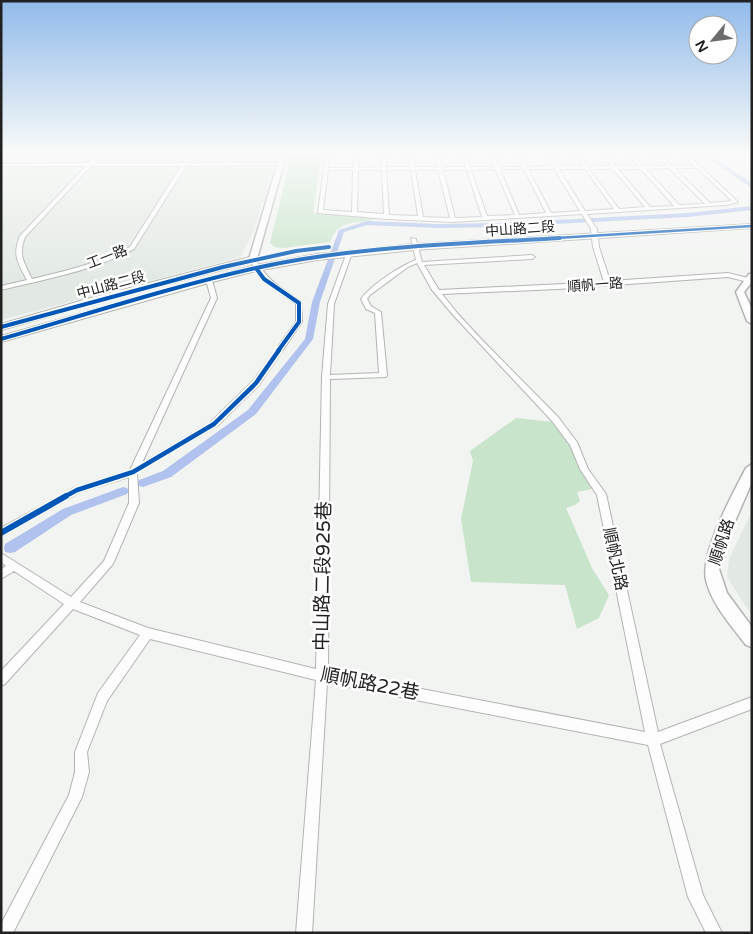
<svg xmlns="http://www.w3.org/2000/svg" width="753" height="934" font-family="'Varela Round','Noto Sans TC',sans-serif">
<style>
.built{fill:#e2e9e3}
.green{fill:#c8e4ca}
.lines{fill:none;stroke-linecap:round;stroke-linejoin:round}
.canal{fill:#b0c2ed;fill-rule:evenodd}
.street-casing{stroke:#b2b4b2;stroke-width:2}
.secondary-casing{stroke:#b2b4b2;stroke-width:3}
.primary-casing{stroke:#b2b4b2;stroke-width:2}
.street{fill:#fdfdfd;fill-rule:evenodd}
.secondary{fill:#fdfdfd;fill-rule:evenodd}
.primary{fill:#fdfdfd;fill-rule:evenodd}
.cycleway-far3-casing{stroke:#fff;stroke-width:4.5}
.cycleway-far2-casing{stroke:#fff;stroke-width:6}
.cycleway-far1-casing{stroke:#fff;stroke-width:8}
.cycleway-casing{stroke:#fff;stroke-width:9}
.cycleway-far3{stroke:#0057b8;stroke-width:2.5}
.cycleway-far2{stroke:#0057b8;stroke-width:4}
.cycleway-far1{stroke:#0057b8;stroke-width:4.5}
.cycleway{stroke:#0057b8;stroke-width:6}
.labels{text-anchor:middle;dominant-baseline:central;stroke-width:5;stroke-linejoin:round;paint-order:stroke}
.far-street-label{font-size:14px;fill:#202120;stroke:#fff}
.street-label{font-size:16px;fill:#202120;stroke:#fff}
.near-street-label{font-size:19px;fill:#202120;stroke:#fff}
</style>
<rect width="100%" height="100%" fill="#f2f4f2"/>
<!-- built -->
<path class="built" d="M1,152H278L254,230L241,257L1,320Z
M752,511V616L727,577L729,559Z"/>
<!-- green -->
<path class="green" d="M292,152H322L313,213L377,218C358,227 341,215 330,242L283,248L275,247L270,243Z
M516,418L553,422L569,442L573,454L592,489L577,492L580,501L575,505L566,508L592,568L609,595L599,618L577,629L565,585L471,582L461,519L473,461L470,451Z"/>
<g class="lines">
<!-- canal -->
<path class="canal" d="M698,152H705L752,183V188Z
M752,206V210L688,217L497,227L438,228L367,225L344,232L320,302L313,339L256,414L171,477L143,487L139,486L137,483L139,480L163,471L248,410L305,339L312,302L339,230L367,221L438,224L497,223L688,213Z
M123,487L127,488L129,491L127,494L71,515L15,552L10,553L5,552L4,548L5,544L63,509Z"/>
<!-- street casing -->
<g class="street-casing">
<path id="street" d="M99,152H104L94,163H183L190,152H194L187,163H281L283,164L281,165L186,166L134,249C92,271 46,279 1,290V286L27,280C18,263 12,255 20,236L86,166H1V164L89,163ZM91,166H181L130,247C99,263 66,271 32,279C24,263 18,254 25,237Z
M326,152H330L328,168H353L354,152H358V168L382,167L381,152H385L386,167H410L408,152H412L415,167H438L434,152H438L442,167H466L461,152H465L470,167H494L488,152H492L499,167H522L515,152H519L527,167L553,166L544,152H548L557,166H583L573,152H577L588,166H611L600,152H604L616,166H638L626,152H631L643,166H667L653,152H658L672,166H694L680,152H685L738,202L726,205L587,214L597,229L599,247L610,281L728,273L752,279V283L728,277L558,289L442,294L458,314L483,341L558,417L577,442L588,469L606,494L658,732L752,697V709L660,744L703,895L722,933H706L688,897L648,745L327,683L312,933H296L316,680L150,639L107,701L87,752L89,772L82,797L13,933H1V924L69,795L75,772V752L98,693L140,635L73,609L5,684L1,686V671L64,604L14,571L1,579V569L6,566L1,562V553L71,597L104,561L129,503V477L80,492L1,537V528L74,488L130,470L211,298L206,280L207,279L212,280L217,298L142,463L211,422L253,381L296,322V304C278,290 259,281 250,259L251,258H255C268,282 280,287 301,302L302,322L259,385L217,426L137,473L139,503L113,564L80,602L148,628L316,669L322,377L328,304L347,252L352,253L334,304L330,375L379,373L375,313L366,309L361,299C371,285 400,266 416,260L411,238L416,239L422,262L532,255L535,257L532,259L424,265L439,290L604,282L593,247L591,229L582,214L453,222L387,219L318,213ZM669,168L705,204L679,205L646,169ZM674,168H697L732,201L710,203ZM495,169L515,215L487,216L471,170ZM500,169H524L546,213L519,215ZM528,169H554L580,211L551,213ZM559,169H585L614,209L585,211ZM589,169H613L645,207L619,209ZM618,169H641L674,206L650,207ZM328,170H353L352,212L323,210ZM358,170H382L384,214L357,212ZM386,170H411L418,216L389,215ZM415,170H438L450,218L423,217ZM443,170H467L482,217L455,218ZM417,263L432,290L454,316L552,421L570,445L580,469L597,495L645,732L328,671L330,379L386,377L387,375L381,312L371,306L367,299L370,295L408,267Z"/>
</g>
<!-- secondary casing -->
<g class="secondary-casing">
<path id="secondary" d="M281,152H287L257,259L250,261L249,259Z
M749,274H752V282L744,292L752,309V324L747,321L736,292Z
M752,464V482L729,535L719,569L727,593L752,627V647L746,645C731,625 712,605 706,580C700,553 733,493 746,468Z"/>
</g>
<!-- primary casing -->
<g class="primary-casing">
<path id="primary" d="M752,224V228L414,250L317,260L256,271L212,282L1,342V336L206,278L256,265L317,254L414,244Z
M254,256L258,259L257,261L102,301L1,330V324L94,297Z"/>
</g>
<!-- street -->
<use href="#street" class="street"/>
<!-- secondary -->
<use href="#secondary" class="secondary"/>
<!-- primary -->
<use href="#primary" class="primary"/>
<!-- cycleway-far3 casing -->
<g class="cycleway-far3-casing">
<path id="cycleway-far3" d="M540,239L752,226"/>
</g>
<!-- cycleway-far2 casing -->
<g class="cycleway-far2-casing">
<path id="cycleway-far2" d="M256,268L264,279L299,303V322L278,351
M1,327L223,267L296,251L329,247
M1,339C85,315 170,287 256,268C355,246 459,244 560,238"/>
</g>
<!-- cycleway-far1 casing -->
<g class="cycleway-far1-casing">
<path id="cycleway-far1" d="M64,497L77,490L133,472L214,424L256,383L279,350"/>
</g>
<!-- cycleway casing -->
<g class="cycleway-casing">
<path id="cycleway" d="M1,533L66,496"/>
</g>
<!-- cycleway-far3 -->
<use href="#cycleway-far3" class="cycleway-far3"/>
<!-- cycleway-far2 -->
<use href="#cycleway-far2" class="cycleway-far2"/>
<!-- cycleway-far1 -->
<use href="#cycleway-far1" class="cycleway-far1"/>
<!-- cycleway -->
<use href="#cycleway" class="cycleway"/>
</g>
<!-- sky -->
<linearGradient id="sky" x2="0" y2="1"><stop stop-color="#91baea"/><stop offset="0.54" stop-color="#f9faf9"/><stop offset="1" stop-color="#f9faf9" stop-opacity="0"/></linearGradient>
<rect width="753" height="283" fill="url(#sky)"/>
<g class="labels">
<!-- far-street labels -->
<g class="far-street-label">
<text transform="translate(520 229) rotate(-4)">中山路二段</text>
<text transform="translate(107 257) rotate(-21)">工一路</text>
<text transform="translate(111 285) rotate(-15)">中山路二段</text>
<text transform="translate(595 285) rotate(-4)">順帆一路</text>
</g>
<!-- street labels -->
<g class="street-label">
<text transform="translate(722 542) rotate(-72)">順帆路</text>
<text transform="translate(615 559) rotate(78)">順帆北路</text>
</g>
<!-- near-street labels -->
<g class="near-street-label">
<text transform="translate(323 576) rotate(-89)">中山路二段925巷</text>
<text transform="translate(370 684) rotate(11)">順帆路22巷</text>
</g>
</g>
<!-- border -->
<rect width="753" height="934" fill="none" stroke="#202120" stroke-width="5"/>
<!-- north arrow -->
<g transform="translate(713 40) rotate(241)"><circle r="24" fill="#ffffff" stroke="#a6a6a6"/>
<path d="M0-4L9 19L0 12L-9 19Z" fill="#6a6b6a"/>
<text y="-8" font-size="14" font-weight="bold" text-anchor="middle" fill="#202120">N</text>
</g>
</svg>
